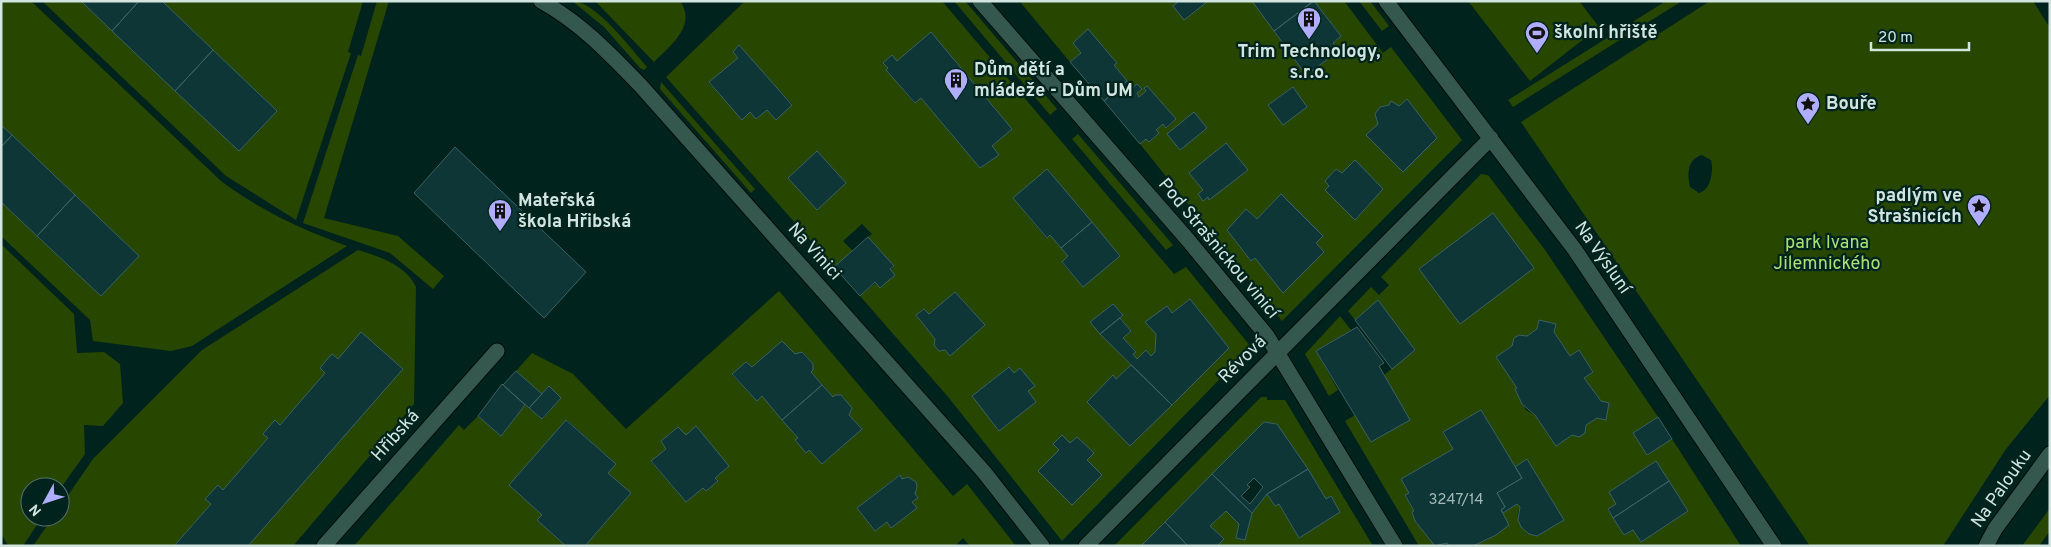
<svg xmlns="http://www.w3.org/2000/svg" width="2051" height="547" font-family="Overpass,sans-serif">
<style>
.green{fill:#274600;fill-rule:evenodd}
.building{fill:#0e3637;stroke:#3b6263;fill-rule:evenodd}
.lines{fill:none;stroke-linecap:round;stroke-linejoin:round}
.minor-casing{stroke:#000c07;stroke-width:17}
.minor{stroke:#34574e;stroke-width:15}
.labels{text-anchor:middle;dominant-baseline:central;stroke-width:4.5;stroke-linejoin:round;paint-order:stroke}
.number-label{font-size:15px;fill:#a1b9b6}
.poi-label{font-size:18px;font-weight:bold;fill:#d2e5e0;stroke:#00241d;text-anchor:start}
.park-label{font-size:18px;fill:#a9e177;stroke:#00241d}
.street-label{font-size:18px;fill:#d2e5e0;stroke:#00241d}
</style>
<rect width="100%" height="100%" fill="#00241d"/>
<!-- green -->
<path class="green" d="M1,1H31L221,181C263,212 299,228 347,246L192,346L171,351L93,341L90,320L1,236V202L101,296L139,256L1,125Z
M42,1H81L239,151L277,111L162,1H363L348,52L351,53L296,220L226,176Z
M377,1H389L324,218L398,236L444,276L433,289L390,253L303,223L358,55L361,56Z
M572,1C596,1 631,49 647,67L644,70L640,68L604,27Z
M595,1H680C697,25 671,45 654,62Z
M745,1H942L1174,274L1186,267L1251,347L1062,541L949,398L860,296L894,267L868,237L872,234L862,224L843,241L853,251L834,267L666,77ZM931,33L1012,129L992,146L999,155L980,168L921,98L914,103L887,70L888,68L884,63L897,61ZM733,52L778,89L792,104L776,119L767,110L756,119L750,112L742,119L709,83L738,58ZM817,151L846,183L817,210L788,178ZM1047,169L1120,256L1083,287L1062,263L1068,256L1050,235L1046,238L1013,198ZM955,292L985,325L950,355L945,350L939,351L934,345L935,339L916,315L923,309L929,314ZM1190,299L1228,348L1130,446L1087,402L1113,376L1116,379L1131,365L1090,322L1113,304L1123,315L1120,318L1131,331L1123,338L1136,351L1133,354L1137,359L1146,350L1151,356L1155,352L1156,334L1146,322L1167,306L1172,313ZM1062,435L1070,443L1077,437L1093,453L1087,460L1101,475L1038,471L1059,450L1053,444Z
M954,1H965L1057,109L1050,115Z
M1024,1H1179L1184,19L1207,1H1252L1306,75L1338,52L1333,43L1341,36L1314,1H1344L1383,53L1391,47L1462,140L1282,321L1140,144L1146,139L1149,142L1159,133L1156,130L1163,124L1167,128L1176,119L1147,86L1144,88L1146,91L1139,97L1137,93L1141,89L1137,84L1132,88L1114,65L1117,63L1088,30L1073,43L1081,53L1070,62L1021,3ZM1293,87L1307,107L1268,105ZM1407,99L1437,138L1403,172L1366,135L1378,124L1375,114L1380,107L1388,105L1399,106ZM1207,128L1180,150L1168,134ZM1226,143L1248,170L1204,200L1203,190L1189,173ZM1337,169L1369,205L1355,220L1326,190L1329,186L1325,181ZM1281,194L1323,236L1316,243L1283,292L1255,258L1251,261L1227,230L1246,209L1257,219Z
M1359,1H1370L1389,26L1382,31Z
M1468,1H1579L1599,27L1530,81Z
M1666,1H1682L1513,107L1508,100Z
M1710,1H2033L2050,28V395L2006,449L1943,546H1810L1521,122ZM1702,155L1711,160C1714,170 1711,190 1699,193L1690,187C1687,174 1687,159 1702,155Z
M661,82L755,189L751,193L660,89Z
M1078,134L1173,245L1166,250L1072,139Z
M1481,174L1488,175L1545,250L1658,417L1633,433L1647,455L1672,439L1741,546H1473L1496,535L1508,525L1503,513L1517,504L1520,507C1513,522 1523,533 1537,536L1564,520L1527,460L1515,467L1481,410L1443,432L1453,449L1405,496L1414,511L1412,512L1415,521L1435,546H1419L1345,421L1355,415L1371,442L1409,420L1384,375L1415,350L1378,300L1355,320L1348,311L1371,287L1379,295L1389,285L1381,277ZM1539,321L1556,324L1554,332L1570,356L1579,350L1593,372L1584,378L1601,401L1606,420L1597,418L1586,425L1585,433L1572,435L1556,446L1535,415L1526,410L1515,389L1517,388L1496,357L1512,346L1514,338L1519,335L1527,336L1537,329ZM1656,461L1688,511L1641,542L1633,530L1624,535L1608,510L1616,504L1609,492Z
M1,244L74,314L77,353L104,352L120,364L123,403L103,426L84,425L85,454L60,489V487H30V517H42L23,546H8L1,533Z
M358,250C378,256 406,265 416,287L414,404L293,546H248L361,333L280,425L275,420L263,434L268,438L223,490L218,486L206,499L211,504L174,546H33L53,517H60V507L93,459L202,350Z
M779,291L953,496L967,484L1016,546H970L963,538L955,546H585L631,493L608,473L615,463L567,420L509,485L542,515L537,520L566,546H354L459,425L464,430L478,416L501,436L525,405L543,419L561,398L549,386L542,394L516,371L532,353L573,374L626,429ZM782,341L795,354L803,352L813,364L811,372L833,397L835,395H841L852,408L849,415L862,429L822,464L809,450L806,452L798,438L762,396L757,401L732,375L746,362L752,367ZM678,427L686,435L696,427L729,466L715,478L718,481L706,491L703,488L686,502L651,462L666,449L661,441ZM899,475L902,479L908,477L916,482L917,487L915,494L917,498L891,527L887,522L875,531L857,508Z
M1340,316L1351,330L1316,351L1338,390L1329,396L1305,354Z
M1261,397H1267V400H1285L1373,546H1217L1223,539L1210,526L1226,511L1239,524L1236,538L1245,540L1252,513L1267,494L1275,506L1279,504L1299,538L1340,512L1331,497L1326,499L1277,424L1264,422L1141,546H1114Z
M2050,508V531L2039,546H2022Z"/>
<!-- building -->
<path class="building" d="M81,1H139L112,31Z
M139,1H162L213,50L175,91L112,31Z
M1179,1H1207V2L1184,20L1173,6Z
M1252,1H1313L1274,31Z
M1314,1L1341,36L1333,43L1339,51L1306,75L1274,31Z
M1088,29L1117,63L1114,65L1127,81L1104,101L1070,62L1081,53L1073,43Z
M931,32L1012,129L992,146L999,155L980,168L921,98L915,103L886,70L888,68L883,63L892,55L897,61Z
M739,45L792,105L776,120L767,110L756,119L750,112L742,120L709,82L738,58L733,52Z
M213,50L277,111L239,151L175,91Z
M1127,81L1132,88L1137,84L1142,89L1137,93L1139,97L1146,91L1144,88L1147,86L1176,119L1166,128L1163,124L1156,130L1159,133L1149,142L1146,139L1140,144L1104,101Z
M1293,87L1307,107L1283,125L1268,105Z
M1407,99L1437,138L1403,172L1366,135L1378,124L1375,114L1380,107L1389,105L1391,101L1399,106Z
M1194,112L1207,128L1180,150L1167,134Z
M1,125L12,135L1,147Z
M12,135L75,195L37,236L1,202V147Z
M1226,143L1248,170L1209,200L1208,197L1203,201L1198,194L1203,190L1189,173Z
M455,147L586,272L544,318L414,193Z
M817,151L846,183L817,210L788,178Z
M1355,160L1383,189L1355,220L1325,190L1329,186L1325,181L1336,169L1342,173Z
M1047,169L1092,222L1061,248L1050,235L1047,238L1013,198Z
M1281,194L1323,236L1316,243L1324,252L1283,293L1255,258L1251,261L1227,230L1246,209L1257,219Z
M75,195L139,256L101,296L37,236Z
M1493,213L1534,268L1460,324L1419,269Z
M1092,222L1120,256L1083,287L1062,262L1068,256L1061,248Z
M868,237L894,266L890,269L895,275L880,288L875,282L860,296L834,267Z
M955,292L985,325L950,356L945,350L939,351L934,345L935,339L916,315L924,309L929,314Z
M1190,299L1229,348L1172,405L1100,334L1120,318L1131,331L1123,338L1136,352L1133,354L1137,359L1146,350L1151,356L1155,352L1156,334L1145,322L1167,306L1172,313Z
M1378,300L1415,350L1392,369L1355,320Z
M1113,304L1123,315L1100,334L1090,322Z
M1539,320L1556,324L1554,332L1570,356L1579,350L1593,372L1584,378L1601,401L1609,403L1606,420L1597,418L1586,425L1585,433L1579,437L1572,435L1556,446L1535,415L1522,404L1515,389L1517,388L1496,357L1512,346L1514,338L1519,335L1527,336L1537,329Z
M1357,327L1384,363L1379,366L1410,420L1371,442L1316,351Z
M361,332L403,369L374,402L248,546H174L211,504L205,499L218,485L223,490L268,438L263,434L267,429L275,420L280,425L325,373L320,368L324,363L332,354L338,359Z
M782,341L795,354L802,352L813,364V370L811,372L822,385L782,420L762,396L757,401L732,374L746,362L752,367Z
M1131,365L1172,405L1130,446L1087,402L1113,375L1116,379Z
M1009,367L1014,373L1020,368L1035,386L1028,391L1036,402L999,431L972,396Z
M516,371L542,394L529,408L503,385Z
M502,384L525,405L501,436L478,416Z
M822,385L833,397L835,395H841L852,408L849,415L862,429L822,464L809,450L806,453L795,440L798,438L782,420Z
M549,386L561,398L542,419L529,408Z
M1481,410L1522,478L1497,493L1505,507L1501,510L1509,525L1496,535L1473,546H1449L1447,543L1435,546L1415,521L1412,512L1414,511L1405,495L1409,493L1401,479L1453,449L1443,432Z
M1658,417L1672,439L1647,455L1633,433Z
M566,420L616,464L608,473L631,493L585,546H566L537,520L542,515L509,485Z
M1264,422L1277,424L1308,469L1267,494L1252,513L1212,474ZM1254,478L1263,487L1250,504L1241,496L1250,487L1247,485Z
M696,426L729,466L715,478L718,481L706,491L703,488L686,502L651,461L666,449L661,441L678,427L686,435Z
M1062,435L1070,443L1077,437L1094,453L1087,460L1102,475L1072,505L1038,471L1059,450L1053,444Z
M1527,459L1564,520L1537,536L1529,534L1521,527L1518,520L1520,507L1517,504L1503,513L1501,510L1505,507L1497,493L1522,478L1515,467Z
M1656,461L1669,481L1613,518L1608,509L1616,504L1609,492Z
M1308,469L1326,499L1331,496L1340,512L1299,538L1279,504L1275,506L1267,494Z
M1212,474L1252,513L1245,540L1236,538L1239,524L1226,511L1210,526L1224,539L1217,546H1188L1165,522Z
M900,475L902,479L908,477L916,482L917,487L915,494L918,498L912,502L917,508L891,528L887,522L875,531L857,508Z
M1669,481L1688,511L1641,542L1633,530L1624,535L1613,518Z
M1165,522L1188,546H1141Z"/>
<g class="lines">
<!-- minor casing -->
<g class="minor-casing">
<path id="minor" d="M541,1C581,23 610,54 641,86L984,472L1042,546
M980,1L1188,240L1267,336L1395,546
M1386,1L1575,250L1774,546
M324,546L497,351
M1086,546L1491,138
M1986,546L1995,529L2050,454"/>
</g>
<!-- minor -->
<use href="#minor" class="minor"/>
</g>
<!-- icons -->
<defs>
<g id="building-pin" transform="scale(1.25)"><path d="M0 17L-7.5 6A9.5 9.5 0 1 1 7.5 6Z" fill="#b0aefa" stroke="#00241d"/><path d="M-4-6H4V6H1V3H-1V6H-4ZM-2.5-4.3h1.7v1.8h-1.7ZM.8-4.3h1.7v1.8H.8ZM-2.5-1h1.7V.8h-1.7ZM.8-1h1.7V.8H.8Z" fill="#111"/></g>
<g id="stadium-pin" transform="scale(1.25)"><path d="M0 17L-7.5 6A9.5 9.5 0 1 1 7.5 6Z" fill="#b0aefa" stroke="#00241d"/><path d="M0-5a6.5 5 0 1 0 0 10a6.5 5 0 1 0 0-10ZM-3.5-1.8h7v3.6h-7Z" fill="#111"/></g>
<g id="sight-pin" transform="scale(1.25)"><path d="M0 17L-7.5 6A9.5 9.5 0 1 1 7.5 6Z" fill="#b0aefa" stroke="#00241d"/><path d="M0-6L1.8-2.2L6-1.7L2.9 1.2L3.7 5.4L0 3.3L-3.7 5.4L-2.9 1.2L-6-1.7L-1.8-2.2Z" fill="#111"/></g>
</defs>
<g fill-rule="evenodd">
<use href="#building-pin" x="1309" y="19"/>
<use href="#stadium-pin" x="1537" y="33"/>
<use href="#building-pin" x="956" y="80"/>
<use href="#sight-pin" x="1808" y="104"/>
<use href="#sight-pin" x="1979" y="206"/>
<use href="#building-pin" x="500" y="211"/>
</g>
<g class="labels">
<!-- number labels -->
<g class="number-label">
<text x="1456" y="500">3247/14</text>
</g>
<!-- poi labels -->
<g class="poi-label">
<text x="1554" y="33">školní hřiště</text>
<text x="1309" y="52" text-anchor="middle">Trim Technology,<tspan x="1309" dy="21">s.r.o.</tspan></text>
<text x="974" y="70">Dům dětí a<tspan x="974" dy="21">mládeže - Dům UM</tspan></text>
<text x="1826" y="104">Bouře</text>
<text x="1962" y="196" text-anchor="end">padlým ve<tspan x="1962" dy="21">Strašnicích</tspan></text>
<text x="518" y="201">Mateřská<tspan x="518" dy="21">škola Hřibská</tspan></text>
</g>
<!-- park labels -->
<g class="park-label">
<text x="1827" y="243">park Ivana<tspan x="1827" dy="21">Jilemnického</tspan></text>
</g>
<!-- street labels -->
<g class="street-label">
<text transform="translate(1218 249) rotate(50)">Pod Strašnickou vinicí</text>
<text transform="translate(814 252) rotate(48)">Na Vinici</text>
<text transform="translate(1602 258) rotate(55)">Na Výsluní</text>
<text transform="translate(1243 360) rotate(-45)">Révová</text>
<text transform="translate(396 436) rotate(-48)">Hřibská</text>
<text transform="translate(2002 489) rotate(-55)">Na Palouku</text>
</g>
</g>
<!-- border -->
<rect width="2051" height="547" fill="none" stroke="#d2e5e0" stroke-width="5"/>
<!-- north arrow -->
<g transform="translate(45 502) rotate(230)"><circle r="24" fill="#00241d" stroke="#54716b"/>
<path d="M0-4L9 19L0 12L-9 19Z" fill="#b0aefa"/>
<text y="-8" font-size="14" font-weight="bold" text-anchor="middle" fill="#d2e5e0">N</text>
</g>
<!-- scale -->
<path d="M1871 42v8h98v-8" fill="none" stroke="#d2e5e0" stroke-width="2.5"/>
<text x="1878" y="42" font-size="15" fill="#d2e5e0" stroke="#00241d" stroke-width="4" paint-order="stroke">20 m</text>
</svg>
